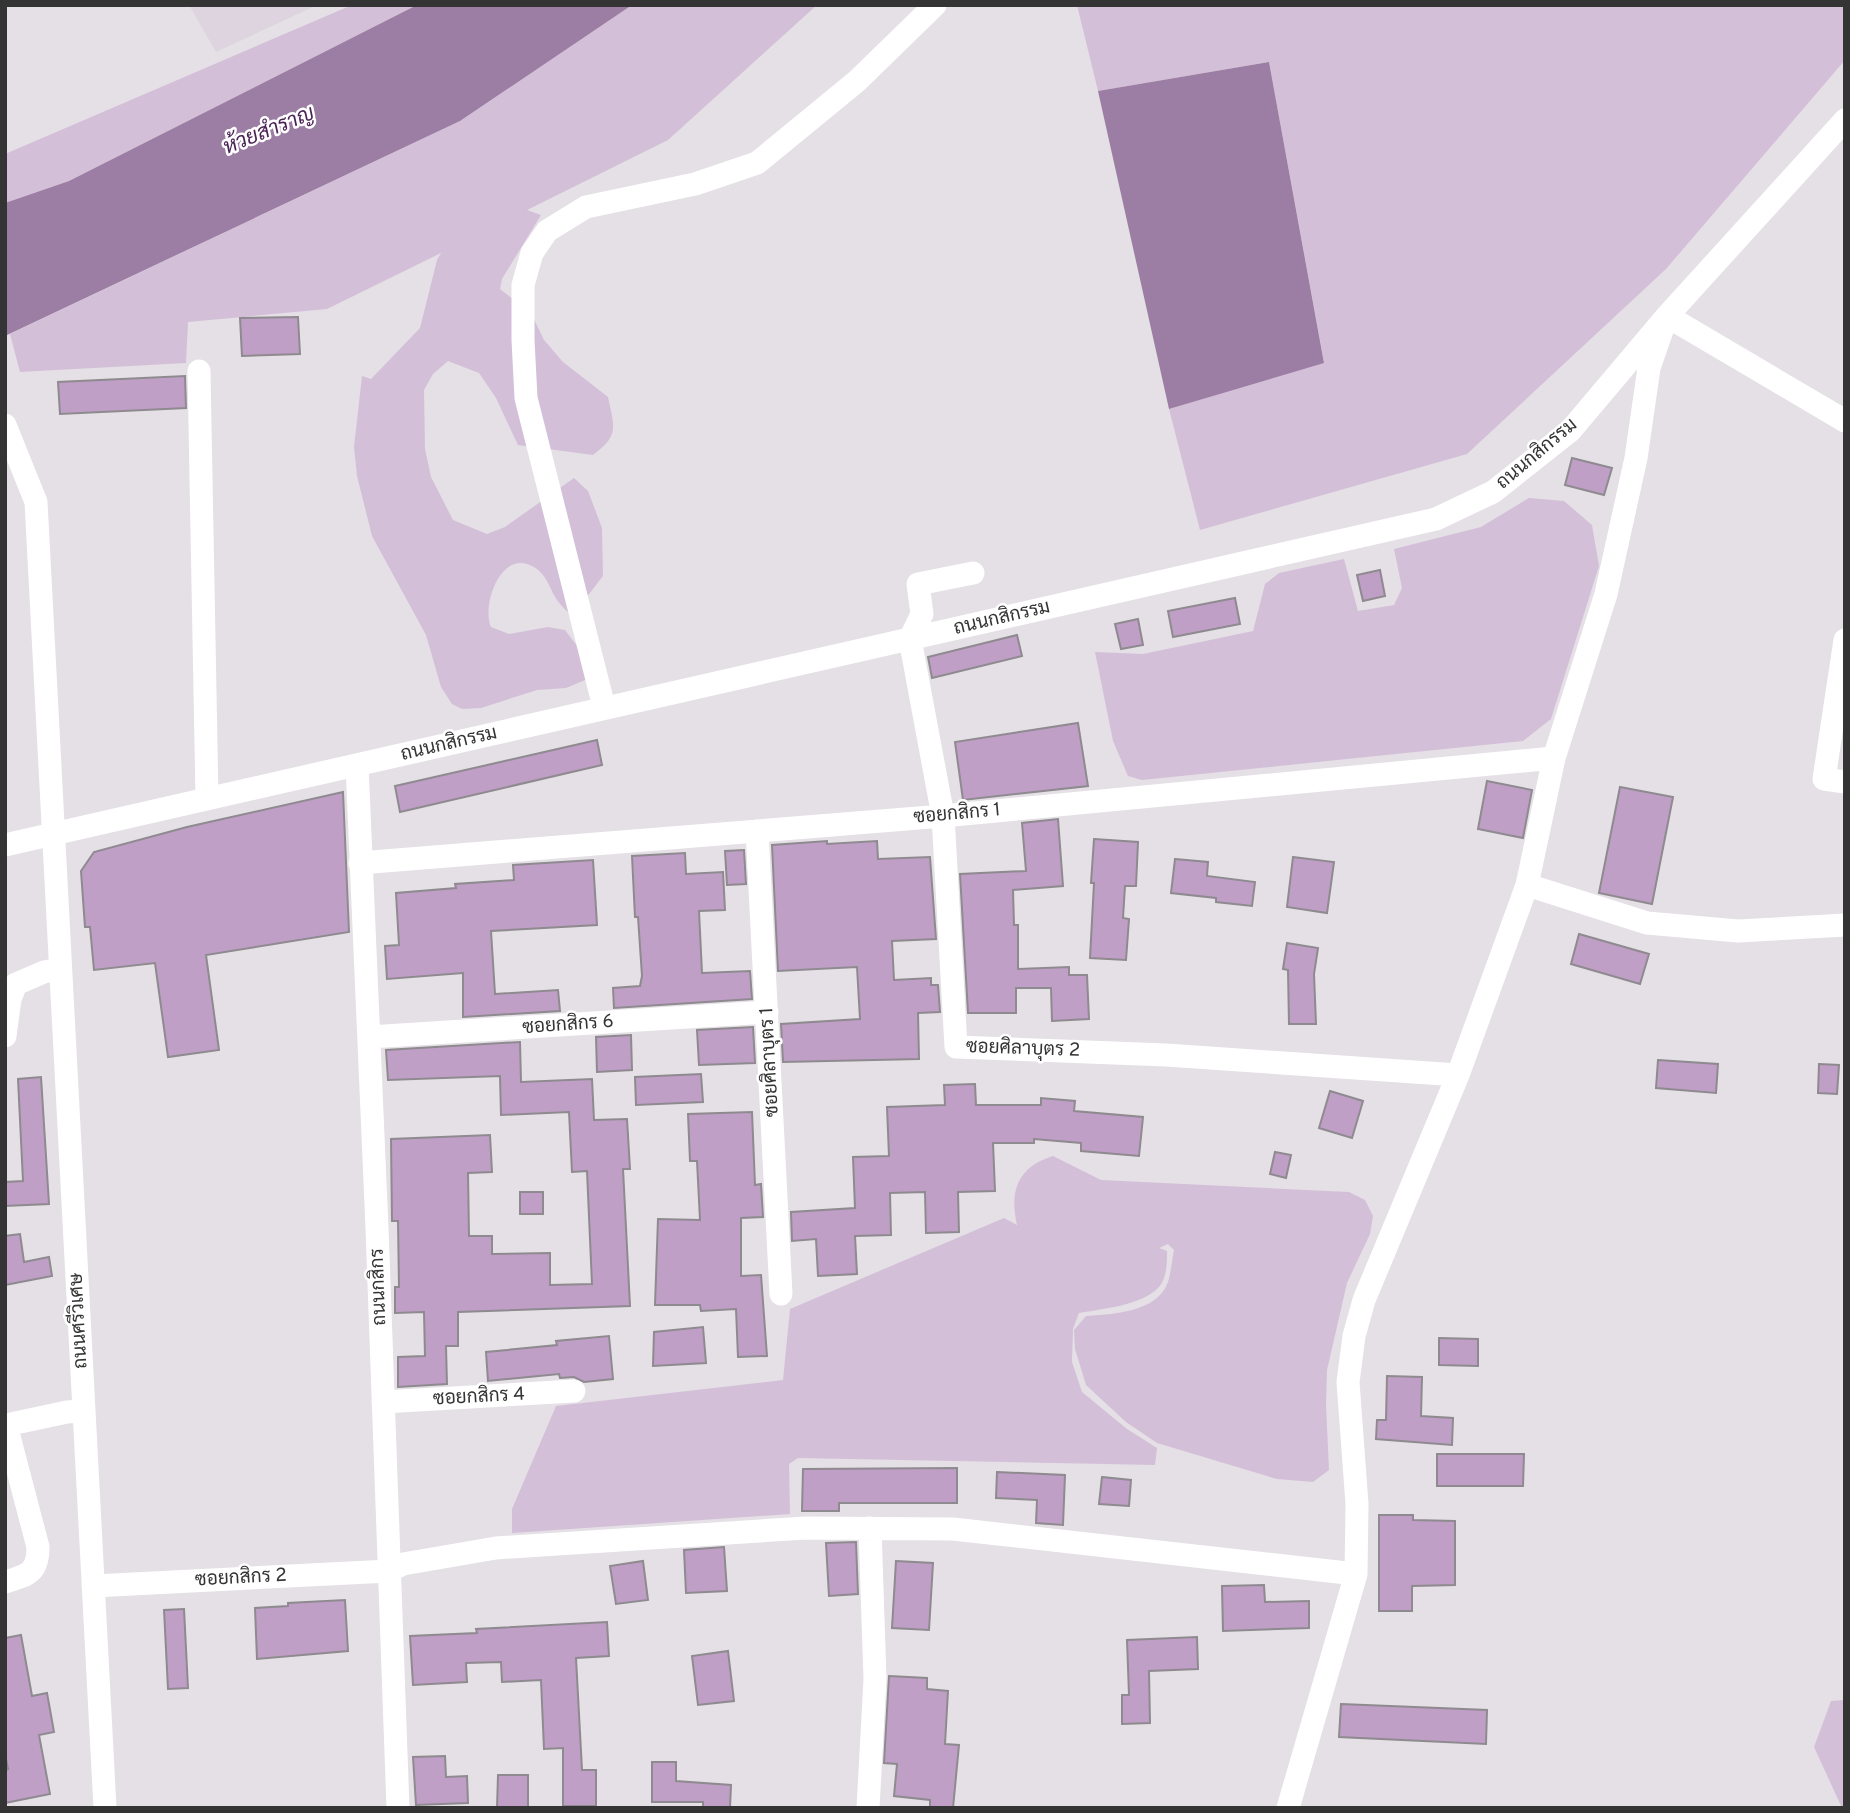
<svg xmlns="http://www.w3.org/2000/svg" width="1850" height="1813" font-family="Overpass,Sarabun,sans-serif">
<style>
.built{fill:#ddd4df}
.green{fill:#d4bfd9}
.water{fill:#9c7da3}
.building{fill:#c09fc7;stroke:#8e8a8f;stroke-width:2}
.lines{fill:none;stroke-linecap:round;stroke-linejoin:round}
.minor{stroke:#fff;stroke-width:23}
.labels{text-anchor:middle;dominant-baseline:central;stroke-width:5;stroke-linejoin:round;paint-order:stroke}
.street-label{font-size:19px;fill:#353435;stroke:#fff}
.water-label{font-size:21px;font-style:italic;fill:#4c2356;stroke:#fff}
</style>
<rect width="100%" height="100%" fill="#e4e0e5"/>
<!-- built -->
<path class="built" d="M189,5H317L216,52Z"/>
<!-- green -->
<path class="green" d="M352,5H417L69,181L5,203V154Z
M632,5H817L668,140L527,210L541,215L502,279L500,289L531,313L544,340L563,362L608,397C614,427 620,435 593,455L518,445L496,398L479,373L448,361L433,374L424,390L425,449L431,477L453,520L487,534L505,527L574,478L588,491L602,528L603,576L572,616C567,611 561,606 557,600C548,586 546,570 527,564C498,555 482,608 491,627L509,634L548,627L565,630L587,659L590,678L566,688L537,690L481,708L462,709L452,704L441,687L426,635L372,536L357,476L354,447L362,376L371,379L420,328L437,260L441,253L327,309L188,322L186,363L20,372L10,334L460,121Z
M1077,5H1845V60L1666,269L1467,454L1200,530L1169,409L1324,362L1269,62L1098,91Z
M1529,498L1564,501L1592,525L1599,566L1551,719L1523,741L1142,780L1128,776L1113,741L1095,652L1143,654L1253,631L1265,584L1279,573L1344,559L1358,611L1394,605L1402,588L1394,549L1481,527Z
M1053,1156L1101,1180L1349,1192L1365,1200L1373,1216L1370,1234L1347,1283L1327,1370L1326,1405L1329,1470L1313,1482L1277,1479L1157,1443L1126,1422L1086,1385L1075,1349L1074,1330L1086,1316C1112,1314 1157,1313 1168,1282C1171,1272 1172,1260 1174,1250L1168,1244L1159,1248L1167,1251C1167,1263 1167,1279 1158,1288C1142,1305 1102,1309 1079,1313L1073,1329L1072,1362L1082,1392L1127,1429L1157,1448L1155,1465L798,1458L789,1464L790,1514L512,1533V1509L556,1406L783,1380L790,1309L1004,1218L1017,1225C1009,1190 1018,1167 1053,1156Z
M1845,1700V1808H1842L1814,1747L1831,1701Z"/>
<!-- water -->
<path class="water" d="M417,5H632L460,121L5,336V203L69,181Z
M1269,62L1324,363L1169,409L1098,91Z"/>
<!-- building -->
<path class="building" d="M298,317L300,354L242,356L240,318Z
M185,376L186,408L60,414L58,382Z
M1572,458L1612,468L1604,495L1565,485Z
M1380,570L1385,596L1363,601L1357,575Z
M1235,598L1240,624L1173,637L1168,611Z
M1138,619L1143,645L1121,649L1115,624Z
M1017,635L1022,656L932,678L928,657Z
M1078,723L1088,786L963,800L955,742Z
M597,740L602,765L400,812L395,786Z
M1487,781L1532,790L1523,838L1478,829Z
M1620,787L1673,797L1652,904L1599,893Z
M343,792L349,932L206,955L219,1050L168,1057L155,963L94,970L90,927H85L81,871L94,852L187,827Z
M1058,819L1063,886L1013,890L1014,925H1018V969L1069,967V975H1087L1089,1019L1052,1021L1051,988H1016V1013H968L960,874L1026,871L1022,823Z
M1094,839L1138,842L1136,886H1125L1123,918L1129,919L1126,960L1090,958L1094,883H1091Z
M827,841V844L877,841L878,859L930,857L936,939L892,941L894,980L931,978V985H938L940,1012L918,1013L919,1059L783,1062L781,1024L860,1019L857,967L778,971L772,845Z
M744,850L746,884L727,885L725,851Z
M685,853L686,874L723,872L725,910L699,911L702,973L750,971L752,999L614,1008L613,988L640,986L642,976L638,917H635L632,856Z
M1293,857L1334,862L1327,913L1287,907Z
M1175,859L1208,862L1207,876L1255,882L1252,906L1216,902V898L1171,893Z
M593,860L597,925L491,931L495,994L558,990L560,1011L463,1017V973L387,979L385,946L399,945L396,893L456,888L455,884L514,880L513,865Z
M1579,934L1649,954L1640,984L1571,964Z
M1287,943L1318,948L1314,974L1316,1024H1289L1288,970L1283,969Z
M753,1027L755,1063L699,1065L697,1030Z
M631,1035L632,1070L597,1072L596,1037Z
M520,1042L521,1082L592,1079L594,1120L627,1119L630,1169H623L630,1306L458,1312V1346H446L447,1384L398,1387V1357L425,1356L424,1312L395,1313V1287H399L398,1221H392L391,1139L490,1135L492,1172L468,1173L469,1236H492V1254L550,1253V1285L592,1284L587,1171L572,1172L569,1112L501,1115L500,1076L388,1080L386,1050Z
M1658,1060L1718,1064L1716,1093L1656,1088Z
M1819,1064L1839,1065L1837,1094L1818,1093Z
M701,1074L703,1102L636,1105L635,1077Z
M41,1077L49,1204L5,1206V1182L23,1181L18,1079Z
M975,1084L976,1105H1041V1098L1075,1101L1074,1111L1143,1117L1139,1156L1081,1151V1143L1034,1139V1143H993L995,1191L958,1192L959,1232L926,1233L925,1192L890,1193L891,1235L855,1236L857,1274L818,1276L816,1239L792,1241L791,1212L855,1208L853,1157L889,1156L887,1107L945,1105L944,1085Z
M1330,1091L1363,1101L1352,1138L1319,1128Z
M752,1112L755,1185L761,1184L763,1217L741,1218V1276L761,1275L767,1356L738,1357L736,1309L701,1311L700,1305H655L658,1219L700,1220L697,1161H690L688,1114Z
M1275,1152L1291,1155L1286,1178L1270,1174Z
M520,1192H543V1214H520Z
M20,1234L24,1262L49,1257L52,1276L5,1285V1236Z
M703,1327L706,1363L653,1366L654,1332Z
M609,1336L613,1379L584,1382L574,1377L560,1378L559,1374L488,1381L486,1352L557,1345L556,1341Z
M1439,1338L1478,1339V1366L1439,1365Z
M1387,1376L1422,1377L1421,1416L1453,1418L1452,1445L1376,1439L1377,1420H1386Z
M1437,1454H1524L1523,1486H1437Z
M957,1468V1503H839V1511H802L803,1469Z
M997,1472L1065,1475L1063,1525L1036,1523L1037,1500L996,1498Z
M1102,1477L1131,1480L1129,1506L1099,1504Z
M1379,1515H1413V1520L1455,1521V1585L1412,1586V1611H1379Z
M856,1542L858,1594L829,1596L826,1543Z
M724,1547L727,1591L686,1593L684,1550Z
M643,1561L648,1600L616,1604L610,1566Z
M896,1561L933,1563L929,1630L892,1628Z
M1264,1585L1265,1602L1309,1601V1628L1223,1631L1222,1586Z
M345,1600L348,1651L257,1659L255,1608L288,1606V1603Z
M184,1609L188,1688L168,1689L164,1610Z
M607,1622L609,1656L576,1658L582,1770H596V1806H563V1748L544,1749L541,1680L502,1682L501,1662L466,1663L467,1682L413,1685L410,1636L477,1633L476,1629Z
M21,1635L32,1696L47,1693L54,1732L39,1735L50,1794L5,1803V1770L8,1769L5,1754V1638Z
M1197,1637L1198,1669L1149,1671L1150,1723L1122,1724V1695H1129L1127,1640Z
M728,1651L734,1701L698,1705L692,1656Z
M889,1676L927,1678V1689L948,1691L945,1744L959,1745L953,1808H930V1800L894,1796L897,1764L884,1763Z
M1341,1704L1487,1710L1486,1744L1339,1737Z
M445,1756L446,1777L467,1776L468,1803L416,1805L413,1757Z
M652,1762H676V1781L731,1785L730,1808L703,1807V1802H652Z
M498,1775H528V1808H497Z"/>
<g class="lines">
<!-- minor -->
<path class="minor" d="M199,371L207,799
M5,425L36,502L105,1808
M973,573L918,584L922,614L910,639L943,816L956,1047L1166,1055L1458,1075
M1845,640L1824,779L1845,782
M604,707L526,398L523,340V285L532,253L547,231L586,207L695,184L757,163L857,81L935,5
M357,765L377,1228L398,1808
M757,831L781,1294
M5,845L1436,519L1493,492L1570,431L1667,316L1845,120
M360,863L943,816L1554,758
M1527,885L1647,923L1738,931L1845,925
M5,1036L10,999L16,984L44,972L60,969
M369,1037L767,1012
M383,1402L574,1391
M5,1582C28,1575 38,1573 38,1547L6,1425L67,1412L83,1411
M93,1586L389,1571L403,1564L496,1548L806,1528L953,1529L1356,1574
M868,1808L875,1679L870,1528
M1288,1808L1356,1574L1357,1504L1348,1382L1354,1336L1364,1300L1458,1075L1527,885L1554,758L1606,594L1636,458L1649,368L1667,316L1845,421"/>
</g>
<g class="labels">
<!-- street labels -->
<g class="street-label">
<text transform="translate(1537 454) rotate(-40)">ถนนกสิกรรม</text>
<text transform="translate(1002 618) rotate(-13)">ถนนกสิกรรม</text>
<text transform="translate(449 744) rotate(-13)">ถนนกสิกรรม</text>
<text transform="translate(957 814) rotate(-5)">ซอยกสิกร 1</text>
<text transform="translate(568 1025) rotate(-4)">ซอยกสิกร 6</text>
<text transform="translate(1023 1049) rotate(2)">ซอยศิลาบุตร 2</text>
<text transform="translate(770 1062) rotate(-93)">ซอยศิลาบุตร 1</text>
<text transform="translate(379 1287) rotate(-92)">ถนนกสิกร</text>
<text transform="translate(79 1321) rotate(-93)">ถนนศรีวิเศษ</text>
<text transform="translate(479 1397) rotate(-3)">ซอยกสิกร 4</text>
<text transform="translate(241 1578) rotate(-3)">ซอยกสิกร 2</text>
</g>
<!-- water labels -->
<g class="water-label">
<text transform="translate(269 131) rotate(-22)">ห้วยสำราญ</text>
</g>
</g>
<!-- border -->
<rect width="1850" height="1813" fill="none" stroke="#353435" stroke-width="14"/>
</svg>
